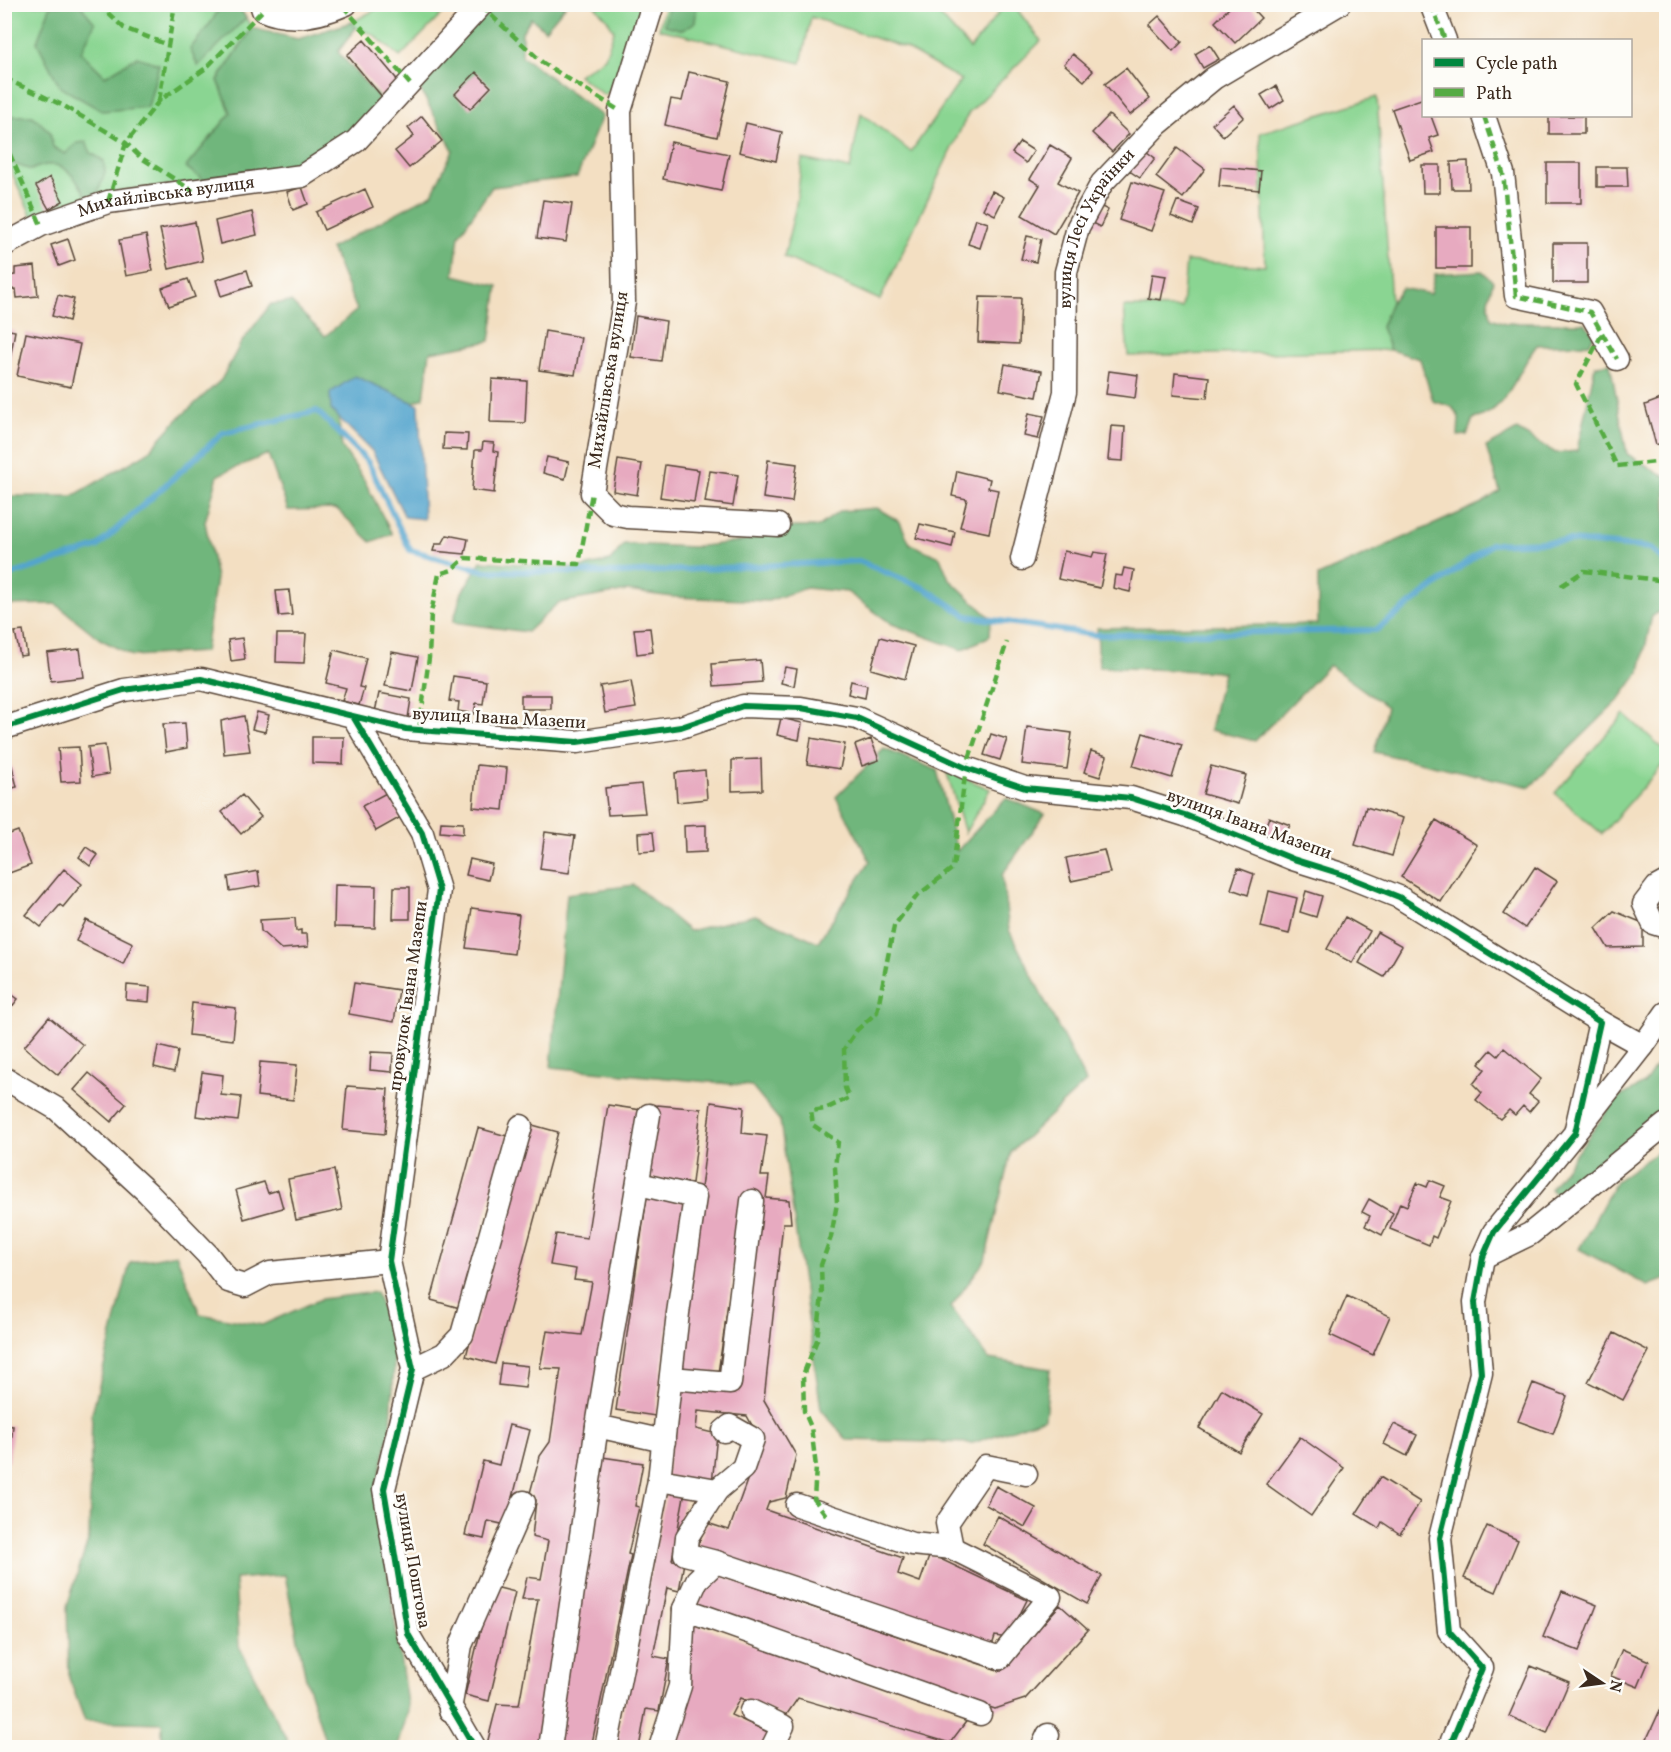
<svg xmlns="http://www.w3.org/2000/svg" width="1671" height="1752" font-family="Vollkorn,serif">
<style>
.green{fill:#8ad592;stroke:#628058;stroke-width:1.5}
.forest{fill:#6fb67c;stroke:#55704d;stroke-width:1.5}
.water{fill:#53a4cd;stroke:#476776;stroke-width:1.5}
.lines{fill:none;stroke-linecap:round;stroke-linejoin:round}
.stream{stroke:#53a4cd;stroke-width:6}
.building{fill:#e7aac0}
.minor-casing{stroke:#574537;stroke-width:25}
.minor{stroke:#fff;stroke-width:22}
.quiet{stroke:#55ab43;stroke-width:4.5;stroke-dasharray:9 4.5;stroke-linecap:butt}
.cycleway-casing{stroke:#fdfcf7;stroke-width:10}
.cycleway{stroke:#00873e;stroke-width:6}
.labels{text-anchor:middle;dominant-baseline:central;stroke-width:5;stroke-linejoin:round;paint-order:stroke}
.street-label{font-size:18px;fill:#3b2a1e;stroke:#fdfcf7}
</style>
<rect width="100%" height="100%" fill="#fdfcf7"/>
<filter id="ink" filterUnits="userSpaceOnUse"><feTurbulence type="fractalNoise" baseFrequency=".0167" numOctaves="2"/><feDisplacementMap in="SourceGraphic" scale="12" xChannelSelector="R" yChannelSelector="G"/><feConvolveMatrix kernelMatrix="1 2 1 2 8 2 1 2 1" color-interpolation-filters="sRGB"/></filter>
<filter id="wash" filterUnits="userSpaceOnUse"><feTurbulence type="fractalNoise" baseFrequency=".008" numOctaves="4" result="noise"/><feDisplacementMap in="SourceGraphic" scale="24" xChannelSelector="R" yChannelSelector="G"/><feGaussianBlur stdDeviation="1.35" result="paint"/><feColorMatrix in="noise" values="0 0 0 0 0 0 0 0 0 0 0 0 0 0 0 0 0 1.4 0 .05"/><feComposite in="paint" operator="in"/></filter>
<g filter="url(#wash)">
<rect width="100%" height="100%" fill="#f3dfc2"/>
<!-- green -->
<path class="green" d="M1013,4L1041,41L968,114L880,300L784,257L796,205L802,159L850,169L861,113L911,152L961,80L905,48L811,17L801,63L659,29L665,5H918L935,10L970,49L1005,5Z
M4,5H238L252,28L218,80L231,113L186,167L206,182L127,190L87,197L33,219L5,158Z
M384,5H451L400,57L374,35L356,28L352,22Z
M594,5H642L613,89L604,95L578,75L605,58L614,31L607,19Z
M1377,97L1391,302L1381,327L1390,350L1128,356L1124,307L1182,308L1186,261L1265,266L1260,133Z
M1624,714L1666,751V761L1602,834L1555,793Z
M946,770L990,789L965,833Z"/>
<!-- forest -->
<path class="forest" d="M51,5H80L95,23L81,52L105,76L137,57L159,64L148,107L102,111L60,87L37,42Z
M221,5H238L246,18L198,66L190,49L212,21Z
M490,5H566L545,30L531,18L522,32V56L602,116L577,177L492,187L459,235L454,275L498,286L490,341L430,352L424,398L398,408L336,399L342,447L363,478L392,534L371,542L337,509L288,510L268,454L218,475L205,522L216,578L205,652L132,656L100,639L56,604L5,605L4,496H73L147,453L178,419L221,380L241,343L271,304L291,302L325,336L357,310L331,248L432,194L453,150L419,87Z
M669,5H697L695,22L683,30L664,25Z
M352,22L356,28L338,52L383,102L375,114L301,168L206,182L186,167L231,113L218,80L252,28L298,39Z
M8,116H33L50,132L53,147L65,154L77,143L86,142L91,153L104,161L105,173L97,195L87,197C73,174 62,155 31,170L5,161L4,120Z
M1481,271L1493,281L1488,301L1491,318L1505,323H1585L1594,335L1590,344L1537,345C1517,370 1508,412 1473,419L1467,435L1458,436L1459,417L1452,407L1433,401L1420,359L1390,350L1381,327L1391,302L1402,288L1430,294L1435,274Z
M1610,363L1627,454L1666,477V608L1652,616L1640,671L1619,700L1530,787L1374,752L1387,707L1329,665L1255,741L1210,730L1223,672L1099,667L1097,628L1318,624V576L1482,503L1500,491L1486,447L1517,430L1556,453L1577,451L1595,366Z
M877,508L900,522L910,544L940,557L949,579L991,618L990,636L962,650L892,624L847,592L806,588L768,601L673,597L627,591L558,603L527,632L453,622L462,592L481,561L579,568L610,561L624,544L694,547L744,541L793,527H818L840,511Z
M884,749L937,770L957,851L1006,798L1045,814L1002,875L1009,930L1086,1082L1011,1152L985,1260L951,1307L989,1359L1050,1369L1045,1418L973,1443L847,1440L821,1409L780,1121L751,1086L551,1067L567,894L634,885L689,931L755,915L818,942L870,861L836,797Z
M1666,1051V1104L1563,1200L1550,1189L1616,1099L1644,1084Z
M1666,1146V1279L1648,1286L1579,1249L1616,1181Z
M176,1254L200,1314L262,1325L321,1299L376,1292L395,1344L391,1426L376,1491L408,1711L398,1747H327L306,1679L285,1575L235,1579L239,1646L286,1738L288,1747H162V1723L85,1721L69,1678L67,1606L89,1538L92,1413L130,1263Z"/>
<!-- water -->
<path class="water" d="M355,376L419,405L424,519L405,517L372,451L331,410L330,393Z"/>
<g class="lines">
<!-- stream -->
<path class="stream" d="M4,577L97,547L223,433L317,411L368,462L410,550L485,571L621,573L859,561L926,589L967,616L1094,635L1376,630L1491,544L1569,541L1651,548L1666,563"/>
</g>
<g id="blocks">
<!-- building -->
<path class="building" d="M1233,4H1248L1261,18L1235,43L1215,22Z
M1159,16L1182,42L1173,51L1149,25Z
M364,40L400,83L383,98L347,55Z
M1210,45L1219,59L1203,68L1195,54Z
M1073,54L1093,71L1084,81L1064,64Z
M1126,68L1150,99L1130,115L1105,84Z
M476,72L491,87L470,109L455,94Z
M689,72L730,81L717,137L665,125L671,99L682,101Z
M1276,86L1284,100L1270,109L1261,95Z
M1424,98V116H1431L1438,135L1429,138L1434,152L1410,160L1392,109Z
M1234,105L1244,117L1223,136L1212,124Z
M1109,115L1129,134L1112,152L1092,133Z
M422,116L442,141L409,168L395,151L414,136L408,128Z
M1549,116H1584V134H1549Z
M746,123L782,132L776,161L739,152Z
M671,142L729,154L721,191L663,179Z
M1020,142L1034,151L1026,163L1012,153Z
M1050,145L1072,158L1058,182L1078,193L1054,234L1022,215L1040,185L1030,179Z
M1177,148L1205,169L1183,198L1156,177Z
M1143,149L1155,158L1140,178L1128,170Z
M1468,161L1469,189H1452L1451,162Z
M1547,163H1581V203H1547Z
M1422,165H1440V193H1423Z
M1221,167L1261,171L1259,190L1219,186Z
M1597,167H1627L1628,187H1597Z
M50,177L63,201L49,209L36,186Z
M1132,182L1165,193L1151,231L1119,220Z
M302,187L308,204L293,210L287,192Z
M365,189L373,207L324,230L316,212Z
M992,191L1004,197L995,215L983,209Z
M543,200L572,204L566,242L537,238Z
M1177,201L1199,209L1193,225L1171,216Z
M1098,205L1108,210L1100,227L1090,222Z
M252,212L257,235L220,244L215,221Z
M976,219L988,223L980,248L968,244Z
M195,222L203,261L169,269L160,229Z
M1436,227H1471V268H1436Z
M146,235L153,271L126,276L119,240Z
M1027,236L1041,239L1036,262L1021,259Z
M68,239L75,260L59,266L51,245Z
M1553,243H1587V283H1553Z
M35,266L38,296L17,298L16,289L4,290V276L15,275V268Z
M247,270L252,286L221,296L216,280Z
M1152,274L1166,276L1161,300L1148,298Z
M188,279L195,297L169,306L162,288Z
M58,295L74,299L69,321L52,316Z
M980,297L1021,298L1019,344L978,342Z
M636,316L666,321L661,361L631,357Z
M4,329L15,331L7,375H4Z
M545,331L581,337L575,375L539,370Z
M26,333L80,344L71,387L17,376Z
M1005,364L1042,371L1037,397L1000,390Z
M1109,371L1138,375L1135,398L1106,394Z
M1175,373L1209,377L1207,398L1173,395Z
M492,379L527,381L525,423L490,422Z
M1666,397V441L1656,445L1645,405Z
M1029,413L1044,416L1038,439L1024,436Z
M1111,426L1125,427L1123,461L1108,460Z
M444,433L468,434L467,450L443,449Z
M483,442L494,443L493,451L498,452L494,493L472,490L475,450H482Z
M547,457L569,462L565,479L543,473Z
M618,460L642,464L637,495L613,491Z
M768,460L797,464L792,502L763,498Z
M665,465L699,470L694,502L660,497Z
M710,471L738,475L733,506L705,502Z
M957,471L990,479L988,488L998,490L989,533L960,527L967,499L952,496Z
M920,524L955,532L952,547L916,538Z
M447,535L468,539L465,554L433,551L435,544H442Z
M1064,551L1092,557L1094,552L1107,554L1100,588L1058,579Z
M1124,568L1134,570L1130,592L1113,588L1115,575L1122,576Z
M289,590L292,615L279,616L276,591Z
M650,628L653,652L637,654L634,629Z
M23,631L27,655L20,656L15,632Z
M277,634H306L304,663L276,662Z
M880,637L914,646L905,679L871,669Z
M242,638L245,659L231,661L228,640Z
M80,649L84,677L51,681L47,653Z
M334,650L366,658L359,687L364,688L359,705L342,701L346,688L326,683Z
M392,652L418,657L412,691L385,686Z
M760,660L762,682L714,686L712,664Z
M785,667L797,669L794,686L781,683Z
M453,676L486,681L483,704L476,703L474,714L458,711L459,702L449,701Z
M631,681L636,708L605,713L600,686Z
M851,681L867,685L865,698L848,694Z
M379,693L411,699L408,718L375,712Z
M521,695H551V709H521Z
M257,712L269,715L265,732L252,729Z
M244,716L250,751L224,754L221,721Z
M781,718L802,723L799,740L777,735Z
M185,723L187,748L166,752L163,724Z
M1027,727L1072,733L1067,769L1022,764Z
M1143,733L1182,745L1172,778L1133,766Z
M991,734L1007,739L1000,760L984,755Z
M312,737H344L343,764L312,763Z
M811,738L845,744L840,769L807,764Z
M871,739L879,760L862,766L855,745Z
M105,745L109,774L92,777L88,747Z
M79,747L81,781L61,782L58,748Z
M1091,751L1107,756L1100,777L1084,772Z
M761,759L762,790L732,791V760Z
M477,765L507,768L503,810L473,807Z
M12,766L17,787L4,790V768Z
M1211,766L1246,775L1238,804L1203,794Z
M705,770L707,799L677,802L675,773Z
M641,784L645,813L608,815L605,788Z
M388,792L401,817L376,831L362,806Z
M242,795L261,817L241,834L222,812Z
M1366,807L1403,818L1392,856L1355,845Z
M1269,817L1290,825L1283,841L1263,833Z
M1436,820L1477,845L1441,902L1401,877Z
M441,822L463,823V834L440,832Z
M706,825V852L685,853L684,826Z
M18,831L31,865L4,875V836Z
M545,832L575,836L569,873L540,869Z
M653,832L655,851L639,852L638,833Z
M86,847L98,855L90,866L79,857Z
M1104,850L1110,873L1071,881L1066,858Z
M470,859L492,864L488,880L466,875Z
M1535,867L1557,881L1525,928L1504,914Z
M1238,868L1254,874L1248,895L1231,889Z
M64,869L82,884L63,907L60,905L41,927L26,915Z
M258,871L260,886L230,891L228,877Z
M335,885L376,886L375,928L334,927Z
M394,887H410V919H393Z
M1269,891L1297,898L1289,934L1261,927Z
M1306,891L1322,896L1316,917L1300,912Z
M472,908L519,915L514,954L466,948Z
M1614,911L1643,923V947L1608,948L1596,928Z
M1345,917L1370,931L1352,963L1327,949Z
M295,918L296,931L301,930V934H307L308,947L281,949L261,931L260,920Z
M86,920L133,943L123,964L76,941Z
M1377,932L1402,946L1384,977L1359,963Z
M354,983L399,990L394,1022L349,1014Z
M127,985L150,987L149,1002L126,1000Z
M4,989L18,999L4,1017Z
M192,1003L236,1008L233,1040L189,1035Z
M49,1017L83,1045L58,1075L24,1047Z
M158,1046L178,1051L174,1072L154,1067Z
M1504,1048L1541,1079L1529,1094L1538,1101L1529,1112L1523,1106L1515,1115L1509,1110L1500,1119L1476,1100L1482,1093L1473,1084L1485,1069L1479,1064L1491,1050L1498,1056Z
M371,1052L393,1053L392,1072L370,1070Z
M260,1062L297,1065L293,1100L257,1096Z
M202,1072L223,1075L221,1095L241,1097L238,1121L196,1116Z
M89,1073L126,1104L111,1122L74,1090Z
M347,1086L388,1089L385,1134L343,1130Z
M711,1102L744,1107L742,1133L767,1136L761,1176H769L766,1198L789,1200L791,1223H783L764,1400L796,1455L786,1498L769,1502L766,1510L903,1558L898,1574L920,1582L930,1554L1027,1600L1008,1638L995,1636L992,1646L696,1549L707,1523L729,1530L761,1442L747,1416L698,1411L696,1429L717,1434L712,1484L666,1476L679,1386L736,1390L744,1195L718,1373L680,1371Z
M608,1105L641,1110L539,1748H486L497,1704L519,1705L538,1599H522L527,1577L541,1579L548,1541L532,1537L536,1500L530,1493L540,1456L550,1442L561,1369L540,1368L547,1331L582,1335L592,1282L574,1280L576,1269L550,1265L556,1234L587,1238Z
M657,1105L701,1109L692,1183L648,1178Z
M529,1124L558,1132L495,1364L466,1356Z
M478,1128L507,1136L460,1308L431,1300Z
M334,1170L342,1210L296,1220L288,1179Z
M1430,1180L1445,1186L1440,1197L1451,1201L1436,1238L1432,1236L1429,1245L1390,1229L1400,1203L1407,1206L1417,1183L1427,1187Z
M264,1182L268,1193L278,1190L283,1208L244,1219L236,1190Z
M647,1196L686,1202L655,1416L616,1410Z
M1369,1199L1393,1213L1382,1235L1365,1226L1370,1216L1362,1212Z
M1347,1296L1390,1316L1373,1355L1330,1335Z
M1614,1333L1649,1351L1623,1400L1588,1382Z
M501,1363L528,1366L525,1388L498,1385Z
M1533,1383L1567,1396L1553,1434L1518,1421Z
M1222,1389L1263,1414L1239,1452L1199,1428Z
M1394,1424L1417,1435L1407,1456L1384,1444Z
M4,1425L13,1426L9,1462H4Z
M509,1425L530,1430L506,1525L488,1521L484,1539L465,1535L483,1461L499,1465Z
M1300,1437L1344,1468L1311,1516L1266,1484Z
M602,1457L643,1463L635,1506L639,1507L628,1554L631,1555L591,1748H553Z
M1380,1477L1420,1502L1400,1534L1382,1522L1379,1528L1356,1514Z
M996,1486L1036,1508L1025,1527L986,1505Z
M667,1487L685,1491L672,1560L684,1562L679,1591L667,1588L653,1656L669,1659L659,1711L646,1709L639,1748H616Z
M998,1516L1102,1576L1087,1604L983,1544Z
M1487,1526L1518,1540L1496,1592L1464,1578Z
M710,1572L1000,1671L1060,1605L1088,1630L1025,1699L995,1709L698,1606Z
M491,1586L515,1592L489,1701L465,1695Z
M1562,1591L1597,1605L1579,1651L1543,1637Z
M694,1624L968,1719L950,1743L798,1698L785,1717L740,1698L731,1715L772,1734L765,1748H668Z
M1622,1649L1649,1661L1638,1687L1611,1676Z
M1531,1666L1569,1682L1547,1733L1509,1716Z
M1661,1708L1666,1711V1748H1656L1645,1743Z"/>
</g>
</g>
<g filter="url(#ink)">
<use href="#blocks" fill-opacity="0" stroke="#574537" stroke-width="1.5"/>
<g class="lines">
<!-- minor casing -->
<g class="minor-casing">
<g id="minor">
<path d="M261,4L263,10C290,22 319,16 346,4"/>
<path d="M653,4L620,111L624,302L592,493L613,514L628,517L778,525"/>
<path d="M1431,4L1445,40"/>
<path d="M1484,116L1503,173L1516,296L1590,312L1617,359"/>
<path id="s1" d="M4,245L41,225L108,202L302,176L356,141L482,4"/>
<path id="s2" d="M1022,559L1065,392L1066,272L1078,227L1102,183L1158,124L1214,78L1339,4"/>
<path d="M354,718L422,833L439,890L389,1261L413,1369L384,1489L408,1634L475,1748"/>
<path d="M4,728L124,690L201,679L406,729L577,742L681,727L743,706L801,708L857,718L966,768L1025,788L1131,798L1185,815L1293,859L1341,874L1399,897L1600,1022L1575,1133L1494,1232L1483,1257L1475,1302L1481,1373L1440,1538L1449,1631L1482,1668L1449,1748"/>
<path d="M1666,882L1657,887L1644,904L1653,923L1666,927"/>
<path d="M1643,1046L1666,1013"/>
<path d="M4,1078L57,1109L148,1193L207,1254L228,1281L245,1286L270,1273L389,1261"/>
<path d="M1578,1129L1643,1046L1600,1022"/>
<path d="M1483,1257L1530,1234L1666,1124"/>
<path d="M413,1369L444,1354L462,1335L521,1126"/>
<path d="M671,1378L730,1383L752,1201"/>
<path d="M597,1426L664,1441"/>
<path d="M659,1480L717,1490L743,1468L753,1439L730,1426L724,1431"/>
<path d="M952,1548L947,1523L986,1466L1026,1474"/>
<path d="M716,1562L685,1554L687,1537L717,1490"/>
<path d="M684,1609L697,1580L716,1562L1000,1658L1050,1597L952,1548L912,1544L797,1505"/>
<path d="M450,1710L461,1645L524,1502"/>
<path d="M751,1711L783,1726L772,1748"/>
<path d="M550,1748L597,1426L649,1115"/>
<path d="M606,1748L659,1480L678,1313L695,1197L639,1184"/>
<path d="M660,1748L680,1686L684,1609L980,1714"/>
<path d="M1042,1748L1048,1735"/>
</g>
</g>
<!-- minor -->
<use href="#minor" class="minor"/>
<!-- quiet -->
<path class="quiet" d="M98,4L124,28L168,45
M1431,4L1445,40
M4,6L7,4
M343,6L410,84
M481,6L543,63L620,111
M4,78L64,106L126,143L140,157L193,191
M159,101L175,4
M1484,116L1503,173L1516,296L1590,312L1617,359
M4,141L41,225
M108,202L126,143L159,101L206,68L263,10
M1602,334L1576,384L1617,466L1666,461
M1561,586L1584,571L1666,581
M419,731L429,658L431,613L439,574L452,570L465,558L579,564L592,493
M826,1515L814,1499L816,1467L811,1427L804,1411L803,1375L817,1340L822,1295L821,1265L831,1237L837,1203L835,1167L838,1142L813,1125L811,1111L825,1109L849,1098L845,1088L844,1049L857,1030L877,1012L894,926L917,896L953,868L966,768L1007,642"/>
<!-- cycleway casing -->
<g class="cycleway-casing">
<path id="cycleway" d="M354,718L422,833L439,890L389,1261L413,1369L384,1489L408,1634L475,1748
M4,728L124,690L201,679L406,729L577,742L681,727L743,706L801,708L857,718L966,768L1025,788L1131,798L1185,815L1293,859L1341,874L1399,897L1600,1022L1575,1133L1494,1232L1483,1257L1475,1302L1481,1373L1440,1538L1449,1631L1482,1668L1449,1748"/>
</g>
<!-- cycleway -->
<use href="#cycleway" class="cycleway"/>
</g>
</g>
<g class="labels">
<!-- street labels -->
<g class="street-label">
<text stroke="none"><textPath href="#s1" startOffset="171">Михайлівська вулиця</textPath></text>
<text stroke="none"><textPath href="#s2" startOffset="344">вулиця Лесі Українки</textPath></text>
<text transform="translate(609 380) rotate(-81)">Михайлівська вулиця</text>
<text transform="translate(499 719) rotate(3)">вулиця Івана Мазепи</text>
<text transform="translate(1249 825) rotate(20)">вулиця Івана Мазепи</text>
<text transform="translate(409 996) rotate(-82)">провулок Івана Мазепи</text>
<text transform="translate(412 1561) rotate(80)">вулиця Поштова</text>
</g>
</g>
<!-- margin -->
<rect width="1671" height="1752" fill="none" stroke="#fdfcf7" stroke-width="24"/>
<!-- legend -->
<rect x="1422" y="39" width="210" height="78" fill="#fdfcf7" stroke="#afa8a0" stroke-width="1.5"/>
<rect x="1434" y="58" width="30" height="9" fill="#00873e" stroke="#afa8a0" stroke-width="1.5"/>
<text x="1476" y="69" font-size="18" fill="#3b2a1e">Cycle path</text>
<rect x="1434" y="88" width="30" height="9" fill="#55ab43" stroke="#afa8a0" stroke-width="1.5"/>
<text x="1476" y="99" font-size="18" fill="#3b2a1e">Path</text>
<!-- north arrow -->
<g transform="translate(1602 1683) rotate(103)" stroke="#fdfcf7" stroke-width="4.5" paint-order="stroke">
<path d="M0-4.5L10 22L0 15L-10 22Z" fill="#3b2a1e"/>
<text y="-9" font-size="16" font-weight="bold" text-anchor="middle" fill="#3b2a1e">N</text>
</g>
</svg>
